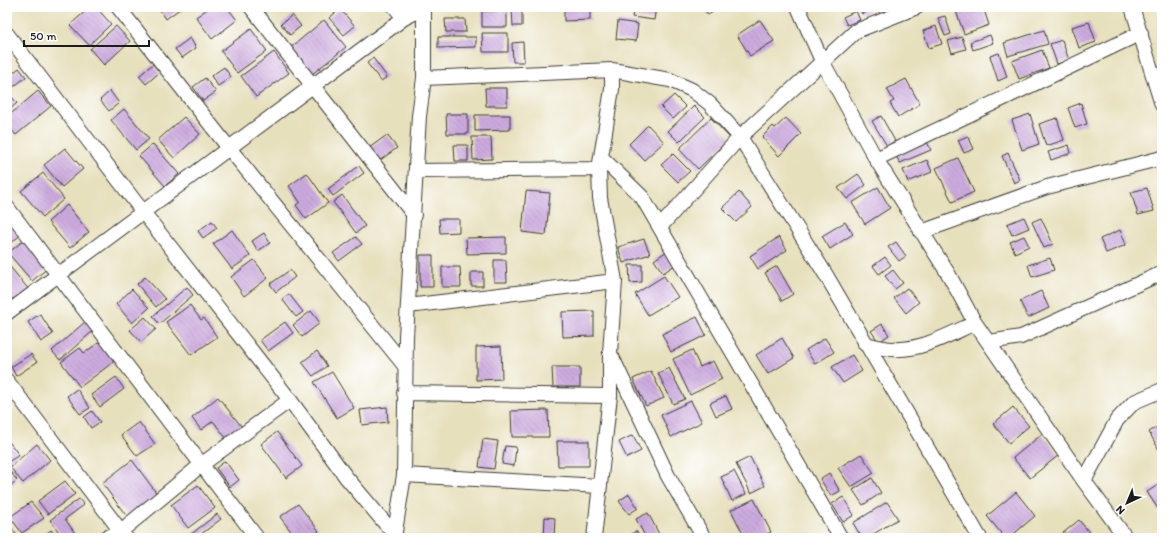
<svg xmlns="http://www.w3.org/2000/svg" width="1169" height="545" font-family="Itim,sans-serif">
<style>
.building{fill:url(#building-back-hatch)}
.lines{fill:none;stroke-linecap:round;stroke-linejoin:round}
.street-casing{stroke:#3a3934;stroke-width:16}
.street{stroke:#fff;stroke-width:14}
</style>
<defs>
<pattern id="building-back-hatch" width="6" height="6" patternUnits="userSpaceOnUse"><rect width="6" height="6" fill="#ccaade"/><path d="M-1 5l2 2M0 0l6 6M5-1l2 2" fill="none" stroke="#af92be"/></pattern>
</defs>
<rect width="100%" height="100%" fill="#fff"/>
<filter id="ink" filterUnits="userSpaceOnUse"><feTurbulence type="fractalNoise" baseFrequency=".025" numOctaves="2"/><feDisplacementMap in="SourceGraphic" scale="8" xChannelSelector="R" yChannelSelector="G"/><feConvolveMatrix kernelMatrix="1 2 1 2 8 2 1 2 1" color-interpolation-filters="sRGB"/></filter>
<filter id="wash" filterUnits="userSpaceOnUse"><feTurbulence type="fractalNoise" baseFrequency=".012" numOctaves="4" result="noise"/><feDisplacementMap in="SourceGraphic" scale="16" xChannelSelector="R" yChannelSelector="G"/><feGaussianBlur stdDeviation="0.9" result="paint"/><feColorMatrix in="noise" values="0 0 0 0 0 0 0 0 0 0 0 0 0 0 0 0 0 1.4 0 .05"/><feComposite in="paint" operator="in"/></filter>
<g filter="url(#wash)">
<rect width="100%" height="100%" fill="#e7e0bd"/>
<g id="blocks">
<!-- building -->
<path class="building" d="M90,7H96L111,24L89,45L70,25Z
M158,7H180L181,8L166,19Z
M210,7H227L237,20L212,39L196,17Z
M634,7H656L654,20L632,17Z
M703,7H721L708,15Z
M858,7H867L869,11L862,14Z
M876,7H888L889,10L880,14Z
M968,7H983L989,25L964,34L956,11Z
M590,8V20L564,21V9Z
M340,9L355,26L344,35L329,18Z
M522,9V26H513L512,10Z
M482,11H507V27H482Z
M856,11L860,20L847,25L843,17Z
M292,15L301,26L290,35L281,24Z
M945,16L951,34L945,36L938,18Z
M445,19H465L466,32H446Z
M324,20L346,47L311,75L289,49Z
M760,20L774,41L750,56L737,35Z
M618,21L638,24L636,41L616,39Z
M1089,22L1096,42L1079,48L1072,27Z
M116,26L130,41L104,65L90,49Z
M936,26L942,44L929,48L923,31Z
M251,29L267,51L237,73L221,51Z
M1044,30L1048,44L1008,56L1004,43Z
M482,33H508V52H483Z
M990,35L993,43L973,50L970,42Z
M438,37H476V47L438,48Z
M962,37L966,49L952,53L948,41Z
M190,38L196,48L182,58L175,49Z
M1062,40L1069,60L1057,64L1050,44Z
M523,42L524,62H513L512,43Z
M1042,50L1049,68L1019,79L1012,61Z
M274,52L289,73L256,97L241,76Z
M999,53L1007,77L998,81L990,56Z
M373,58L387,77L381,81L367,63Z
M153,64L160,72L146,84L139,76Z
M224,67L231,77L218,86L211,76Z
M19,68L26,77L12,88L7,81V78Z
M205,78L216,92L203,101L193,87Z
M906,79L920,104L898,117L890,103L894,101L887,89Z
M485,88H507V106H486Z
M7,91L17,103L7,112Z
M38,91L51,106L16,135L7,125V117Z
M110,91L119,103L109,111L100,100Z
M674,95L686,107L673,119L661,107Z
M1081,103L1087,124L1075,128L1068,108Z
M694,106L705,117L679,142L668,131Z
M124,109L149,139L136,150L111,120Z
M446,114H468V134H447Z
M1030,114L1039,144L1022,150L1012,120Z
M475,115H510V130L475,131Z
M881,116L895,141L887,146L872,121Z
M184,117L200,134L174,158L158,140Z
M711,118L730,138L698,169L679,149Z
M786,118L801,134L779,156L762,137L773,126L775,128Z
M1057,118L1064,140L1046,146L1039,124Z
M648,125L664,142L644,160L629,144Z
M387,135L397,148L379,161L369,148Z
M968,136L974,149L964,153L958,140Z
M472,137H491L492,159L473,160Z
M927,142L931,150L900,163L896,156Z
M153,144L179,174L165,186L139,156Z
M454,145H468V161H455Z
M1069,145L1071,153L1051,160L1048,152Z
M65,148L83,169L62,187L44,165Z
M1008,153L1020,180L1014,183L1002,156Z
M673,154L690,171L678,182L661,165Z
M958,158L974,192L952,202L936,168Z
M927,160L932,172L908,182L903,170Z
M359,166L364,173L333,196L328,189Z
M43,173L64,199L43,217L21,191Z
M307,173L328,203L306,219L296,205L300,202L289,186Z
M858,174L866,185L847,199L838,188Z
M878,187L890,208L865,224L852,203Z
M1147,188L1154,211L1138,215L1131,192Z
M526,191L550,193L546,235L522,232Z
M739,192L752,207L736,222L722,208Z
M342,195L365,226L356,233L333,202Z
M67,205L89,232L70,248L48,222Z
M1024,217L1029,228L1012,235L1007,224Z
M1041,218L1053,244L1044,248L1032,222Z
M439,219H459V232L440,233Z
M212,221L217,228L203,238L198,231Z
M845,222L853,234L830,249L822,236Z
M13,223L22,234L7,246V228Z
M232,230L250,256L232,269L213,244Z
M1120,230L1126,245L1106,253L1100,239Z
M264,233L270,243L258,251L252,241Z
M1024,236L1029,246L1015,253L1010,242Z
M356,237L362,244L339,261L333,253Z
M506,237V253L467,254L466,238Z
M779,237L787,250L758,269L750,256Z
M644,239L650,254L623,263L618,247Z
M24,240L48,268L32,281L8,253Z
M896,242L906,256L899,261L888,247Z
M667,251L675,265L663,273L654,260Z
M420,255H433V287H420Z
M885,257L891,265L879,274L873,266Z
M1050,258L1054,270L1032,277L1028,265Z
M254,260L268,278L244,296L231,277Z
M494,260H506L507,282H494Z
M7,263L30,291L16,303L7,292Z
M629,265H642V282L630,283Z
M777,266L793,294L782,301L765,273Z
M442,267H460L461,287H442Z
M290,270L295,277L276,292L270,284Z
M893,270L903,283L895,289L885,276Z
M471,272H483V286H471Z
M664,276L678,297L648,315L635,294Z
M145,277L165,299L156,307L137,284Z
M187,287L193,295L159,324L153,316Z
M907,288L919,302L906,313L894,298Z
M132,289L149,308L132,323L116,304Z
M1041,291L1049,308L1028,318L1020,301Z
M289,294L303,312L296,317L282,299Z
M190,305L201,320L204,318L217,337L191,355L166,322Z
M311,311L320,323L302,337L293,325Z
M594,311V336L563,337L562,312Z
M40,314L53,334L41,342L28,322Z
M145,317L156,329L141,342L130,330Z
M697,317L706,335L671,352L662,334Z
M86,321L94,330L60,360L52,351Z
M285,322L293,333L268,351L260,340Z
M882,324L889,335L879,342L871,331Z
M782,338L794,358L768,374L756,355Z
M825,338L834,352L815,364L806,350Z
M101,341L116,360L80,387L61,362L80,348L84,353Z
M501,346L502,379L476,380V347Z
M692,350L700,367L713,361L722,379L690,395L673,359Z
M317,351L327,366L313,376L302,362Z
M31,354L37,362L16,376L11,367Z
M852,355L862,371L843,383L832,367Z
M552,367H580V387H553Z
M669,368L685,399L673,404L658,373Z
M651,371L664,398L646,406L633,379Z
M332,372L354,408L337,418L314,382Z
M116,377L124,389L100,407L91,395Z
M77,389L90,408L80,414L67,396Z
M726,396L732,409L716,416L710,403Z
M218,397L242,427L227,439L213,421L201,430L192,418Z
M691,401L702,422L671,437L661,415Z
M387,407L388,422L362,425L360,410Z
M1013,407L1029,426L1009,443L993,424Z
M548,410L549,437H512L511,411Z
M92,411L100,422L91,428L84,417Z
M139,422L155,444L137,456L121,435Z
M1162,424V455L1149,432Z
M277,432L302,466L286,478L261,444Z
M1042,434L1059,455L1030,478L1013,458Z
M633,435L641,451L627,458L619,442Z
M7,439L19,455L8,462L7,460Z
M483,439L498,441L494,469L479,467Z
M557,441H589V466H558Z
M37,444L50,460L23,483L10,467Z
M505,446L516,447L514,466L502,464Z
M861,454L874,473L851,487L838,468Z
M750,457L765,486L751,493L736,464Z
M132,460L158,495L128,518L102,483Z
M225,461L239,480L230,487L216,468Z
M7,468L17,480L7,489Z
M734,471L746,494L732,501L721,477Z
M829,473L840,491L831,496L820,479Z
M872,478L881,493L863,505L853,490Z
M65,481L75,494L48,514L38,501Z
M198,485L215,508L188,528L171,505Z
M1158,485L1162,490V515L1147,492Z
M1016,492L1035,516L1009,538H1005L987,516Z
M629,494L638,508L629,514L619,501Z
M843,497L854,515L843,522L832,504Z
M79,499L84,505L65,519L77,536L74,538H63L50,520Z
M754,499L771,532L758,538H745L731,510Z
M31,502L44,518L22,533L10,517Z
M887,502L898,519L867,538H862L853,523Z
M298,504L319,531L311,538H296L280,517Z
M648,513L659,534L651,538H646L636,519Z
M217,514L221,519L196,538H192L190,535Z
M545,517L555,518L554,538H544Z
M1079,520L1093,537L1057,538Z
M7,522L19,538H7Z
M51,530L57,538H40Z
M636,531L641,538H626Z"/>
</g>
</g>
<g filter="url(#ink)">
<use href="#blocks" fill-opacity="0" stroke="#3a3934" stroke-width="1"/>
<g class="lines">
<!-- street casing -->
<g class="street-casing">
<path id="street" d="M118,7L229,148L405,366
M251,7L414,215
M395,7L404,18
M798,7L822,61L876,159L949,275L975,323L1084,481L1126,538
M1132,7L1162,105
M7,34L143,212L290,400L346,477L395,535
M424,78L612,70L670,80L692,90L710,104L740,137L826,275L980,538
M601,157L642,197L841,538
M876,159L1141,33
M416,171L599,169
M7,207L257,538
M660,227L740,137L856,31L917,7
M921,232L1047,187L1162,158
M408,306L615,281
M7,313L404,18L424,8
M989,342L1021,337L1162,273
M865,344C874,346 884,349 893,349C921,351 950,334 975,323
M612,357L668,476L704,538
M7,381L126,538
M404,393L610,396
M404,475L600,486
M1084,481L1117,420L1134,402L1162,390
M106,538L121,531L201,465L290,400
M394,538L404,475L406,337L419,116L424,78V7
M594,538L610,396V353L615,281L600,198L599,169L612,89V70"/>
</g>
<!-- street -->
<use href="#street" class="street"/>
</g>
</g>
<!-- margin -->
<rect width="1169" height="545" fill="none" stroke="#fff" stroke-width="24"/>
<!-- north arrow -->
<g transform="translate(1127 503) rotate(224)" stroke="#ffffff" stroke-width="3" paint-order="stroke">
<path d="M0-3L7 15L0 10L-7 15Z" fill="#1c1c1c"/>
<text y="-6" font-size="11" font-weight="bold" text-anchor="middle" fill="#1c1c1c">N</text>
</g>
<!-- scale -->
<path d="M24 40v6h125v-6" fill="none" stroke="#1c1c1c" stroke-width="2"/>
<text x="30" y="40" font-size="12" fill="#1c1c1c" stroke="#ffffff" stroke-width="3" paint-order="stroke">50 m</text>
</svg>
